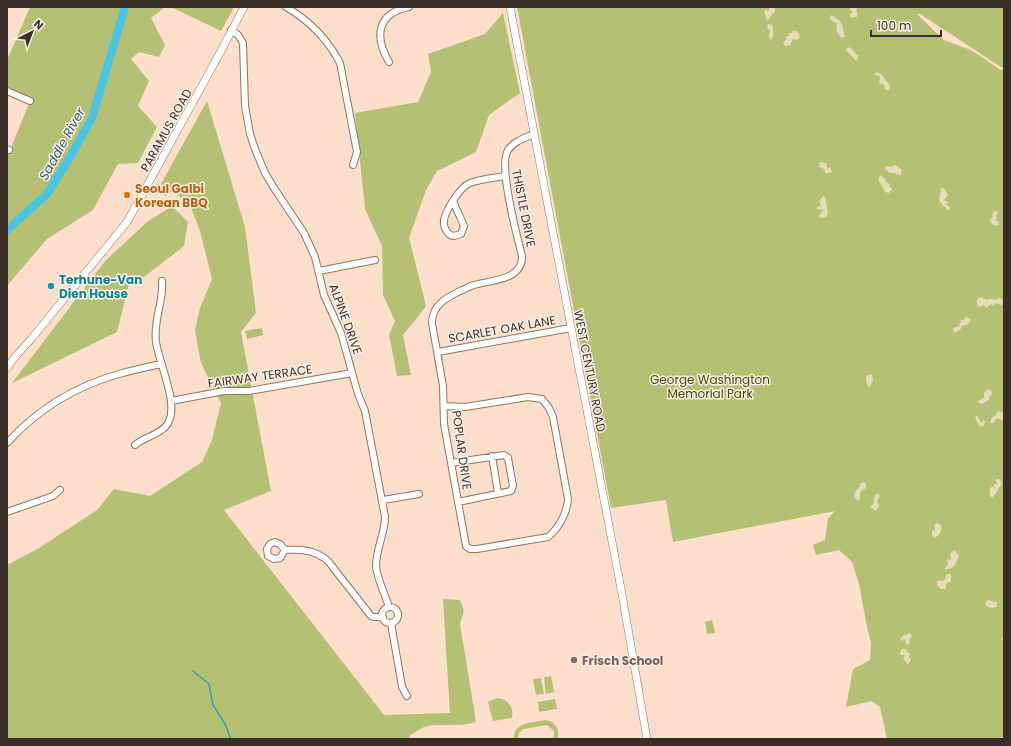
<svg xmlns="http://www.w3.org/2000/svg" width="1011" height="746" font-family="Poppins,sans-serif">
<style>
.green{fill:#b4c073}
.sand{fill:#e6dcb7}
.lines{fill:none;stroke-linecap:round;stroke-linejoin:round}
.stream{stroke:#4498ab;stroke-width:1.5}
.river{stroke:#48c5e4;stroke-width:8}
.minor-casing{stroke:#8f7463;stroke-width:8}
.major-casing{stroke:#8f7463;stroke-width:8}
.minor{stroke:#fff;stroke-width:6}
.major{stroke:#fff;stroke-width:7}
.food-dot{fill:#e8710a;stroke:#fdf0e8;stroke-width:1.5}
.culture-dot{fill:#0f9aa8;stroke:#fdf0e8;stroke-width:1.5}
.education-dot{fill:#8d6e63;stroke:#fdf0e8;stroke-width:1.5}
.labels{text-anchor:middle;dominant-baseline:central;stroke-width:3;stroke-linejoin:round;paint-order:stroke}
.street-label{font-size:12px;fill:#3a2f27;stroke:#fdf0e8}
.food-label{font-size:12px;font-weight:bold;fill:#c56008;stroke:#fdf0e8;text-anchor:start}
.culture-label{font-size:12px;font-weight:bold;fill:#0d838f;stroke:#fdf0e8;text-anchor:start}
.park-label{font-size:12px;fill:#3f4600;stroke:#fdf0e8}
.education-label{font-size:12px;font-weight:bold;fill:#785e54;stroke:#fdf0e8;text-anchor:start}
.water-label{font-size:13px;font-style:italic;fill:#2a5d6b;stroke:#fdf0e8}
</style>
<rect width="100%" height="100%" fill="#fddfcb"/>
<!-- green -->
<path class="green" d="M30,7H165L151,18L165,45L159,57L139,52L131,59L149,81L138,106L157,127L138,163L118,164L93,210L47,239L7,286V149L10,150L30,101L7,91V60Z
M171,7H234L221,31Z
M517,7H1004V69L920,14H917L944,40L971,50L1001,70H1004V637L1001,639L1004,640V739H887L880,707L872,701L846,707L853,669L870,660L871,643L867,627L859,584L852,562L839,550L816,555L813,545L825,540L828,518L835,511L673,542L666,500L611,508Z
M503,13L520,93L489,115L476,152L437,171L426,190L409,238L426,306L413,323L403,335L411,375L397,376L389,335L395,321L383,295L382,246L365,209L355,113L418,102L431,72L428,54L485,34Z
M207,101L245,227L256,313L241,332L271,491L224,510L384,715L450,713L443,599L460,600C466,612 463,613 460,624L476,722L462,725H433L424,727L410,735L409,739H7V565L39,548L97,510L114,489L150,496L202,462L212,440L221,403L201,363L195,330L200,308L212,279L200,231L191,208L173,190L165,196L157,191Z
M172,206L188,222L184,246L144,277L130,280L117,332L12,383L105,261L147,222Z
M262,328L263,335L247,339L245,331Z
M712,620L715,633L707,634L705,622Z
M551,676L554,692L546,694L544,677Z
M541,678L544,694L536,695L533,679Z
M497,698C508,699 514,707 512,718L493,721L488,702Z
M555,699L557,709L539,712L538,702Z
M545,720C555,721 561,730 557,739H552L554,736V731L547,725L523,729L519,733L518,739H514C513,722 532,723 545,720Z"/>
<!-- sand -->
<path class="sand" d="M770,7H774L775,11L770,17L768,21H767L764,12L765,10L769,11Z
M851,7L857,8L856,12L858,13L857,17H854L851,18L850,17V14L853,12L850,10Z
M832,15L841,22V24L842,25L845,37L842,38C836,33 836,30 837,23L830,20V16Z
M768,24L772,25C773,30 775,36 770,41L769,35L770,30L767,28Z
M793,30L798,32L800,37L797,40L793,39L790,45L785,46L783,43L784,41L786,40V37L789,36V33H792Z
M849,47L855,52V54L858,55V57L857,60H855L846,50V49Z
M877,72L882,75L890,86L889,90H885L884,84L879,83L880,77L874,74Z
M820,162L826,163L828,169L830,167L832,172L826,174L824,169L819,167Z
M896,165L902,170L901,175H899L897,172V175L895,173H890L885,169L886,166L891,167Z
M880,175L883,177V179L885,178L886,182L890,184L889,186L892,189L889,193L885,192C883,187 881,184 878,180Z
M941,188H944L948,195L944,200L948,202L946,204L950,207V210H947L945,206H943L939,200Z
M823,196L825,197L828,214C826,218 823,219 819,217V215L824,210L817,209L816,208L821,205L819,201Z
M994,211L998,212L996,216L997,218L995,220L998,221L999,224L998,226L993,225L990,221V219L993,218L992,215L994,213Z
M980,297L988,300L989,298L995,300L999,298L1002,299L1004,303L1001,305L996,303L993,306L991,304L986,308L984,305L979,307L977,304V300Z
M966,316L971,320C970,324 966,325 962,326L960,330L955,333L953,330L954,328L959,326L961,320H964Z
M870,374L872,375L873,380L869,388C866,384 866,380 866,376Z
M988,389L991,390L992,394L989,397V400L982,404H980L978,401L984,398V393Z
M998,411L1003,413L1004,421L997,418L993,423H990L992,417L995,416Z
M977,415L981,423L983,420L985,421L984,426L980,427L975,418Z
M996,479H999L1002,483L1000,487L998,488V491L992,498L990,496V489L992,486L994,488V484L997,485Z
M865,482L866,483V488L860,492V499L858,501C852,497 854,491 859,488L861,483Z
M878,493L880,496L877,501L879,505L876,511L870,507L874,503V498L876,494Z
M937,523L941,525C943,530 939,537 934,538L932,536V531L935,530L934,525Z
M954,550L959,555C957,563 954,569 945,570L946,566L948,565L947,559L951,560L950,554Z
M946,574H951V581L946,584V589H941L937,585V582L939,580L943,581L946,578Z
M989,600L993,602H997V606C994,609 988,608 985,605L986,601Z
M908,633L911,634L912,637L909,639L910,643L907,645L905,642L906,639L901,641L900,638L904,635H907Z
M902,649H905L910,654L909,657L911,660L908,664L903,659L905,655H901L900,653Z"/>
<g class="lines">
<!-- stream -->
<path class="stream" d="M193,671L209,684L213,705L225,724L231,739"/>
<!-- river -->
<path class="river" d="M7,230L47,194L69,159L92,118L125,7"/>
<!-- minor casing -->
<g class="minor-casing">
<path id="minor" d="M286,7C310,21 327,38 340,63L357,152L353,165
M231,30L238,35L243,43L245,106L250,134L255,149L265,173L274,188L304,233L315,257L324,295L341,333L358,394L365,411L385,517C385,533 376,549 376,566C377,579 385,594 389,607
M389,62C374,37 377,13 409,7
M7,91L30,101
M7,149L9,150
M453,201L464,226L461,234L454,236L450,235C447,232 444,228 444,224C442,214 461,186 470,183C481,179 494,178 505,176
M319,271L375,260
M438,352L571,328
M171,401L224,391H249L352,373
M444,406L465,407L528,397L542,399L549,408L553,417L568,499C567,513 559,528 548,537L477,549H470L466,546L444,424L443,386L432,323C432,305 446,298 460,291C465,289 470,286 474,285C492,280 523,280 522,256C517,236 498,166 508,150C514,141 525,138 534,134
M7,443C37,410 76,386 119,374C133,370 147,367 161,364
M135,445C145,436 164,434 169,421C178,402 159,363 156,342C153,319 164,302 162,281
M492,456L498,493
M451,463L504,455L508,458L513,486L511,491L458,502
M383,500L419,494
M7,512L53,496L60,490
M275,542L280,544L285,550L280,558L274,559L268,556L267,549L270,544Z
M285,550C302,549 315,550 328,561L371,616L374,617H383
M382 615a8 8 0 1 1 16 0a8 8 0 1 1-16 0Z
M391,623L402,687L407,696"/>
</g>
<!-- major casing -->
<g class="major-casing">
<path id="major" d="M510,7L622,594L647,739
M7,368L15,357L32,338L127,222L221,51L244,7"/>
</g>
<!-- minor -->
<use href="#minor" class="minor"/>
<!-- major -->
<use href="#major" class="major"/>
</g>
<!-- markers -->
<circle class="food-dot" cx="127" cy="195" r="4"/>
<circle class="culture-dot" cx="51" cy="286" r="4"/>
<circle class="education-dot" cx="574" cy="660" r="4"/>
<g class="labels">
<!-- street labels -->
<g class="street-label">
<text transform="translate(166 130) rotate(-61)">PARAMUS ROAD</text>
<text transform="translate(524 208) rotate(79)">THISTLE DRIVE</text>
<text transform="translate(346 319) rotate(70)">ALPINE DRIVE</text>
<text transform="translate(502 329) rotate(-10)">SCARLET OAK LANE</text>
<text transform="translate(590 371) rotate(79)">WEST CENTURY ROAD</text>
<text transform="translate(260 376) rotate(-8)">FAIRWAY TERRACE</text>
<text transform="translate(462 450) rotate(82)">POPLAR DRIVE</text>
</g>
<!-- food labels -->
<g class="food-label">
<text x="135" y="188">Seoul Galbi<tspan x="135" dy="14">Korean BBQ</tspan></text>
</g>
<!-- culture labels -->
<g class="culture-label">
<text x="59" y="279">Terhune-Van<tspan x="59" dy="14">Dien House</tspan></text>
</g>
<!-- park labels -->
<g class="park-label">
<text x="710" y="379">George Washington<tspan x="710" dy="14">Memorial Park</tspan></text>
</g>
<!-- education labels -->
<g class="education-label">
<text x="582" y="660">Frisch School</text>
</g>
<!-- water labels -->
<g class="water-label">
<text transform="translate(62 144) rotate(-61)">Saddle River</text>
</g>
</g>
<!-- border -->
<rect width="1011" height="746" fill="none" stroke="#3a2f27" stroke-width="16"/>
<!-- north arrow -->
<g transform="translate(32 32) rotate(42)" stroke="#fdf0e8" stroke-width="3" paint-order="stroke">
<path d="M0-3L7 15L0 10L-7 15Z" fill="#3a2f27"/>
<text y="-6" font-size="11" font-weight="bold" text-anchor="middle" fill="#3a2f27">N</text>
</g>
<!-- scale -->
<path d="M871 30v6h70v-6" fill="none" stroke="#3a2f27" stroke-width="2"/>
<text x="877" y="30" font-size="12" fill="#3a2f27" stroke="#fdf0e8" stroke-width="3" paint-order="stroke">100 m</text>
</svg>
